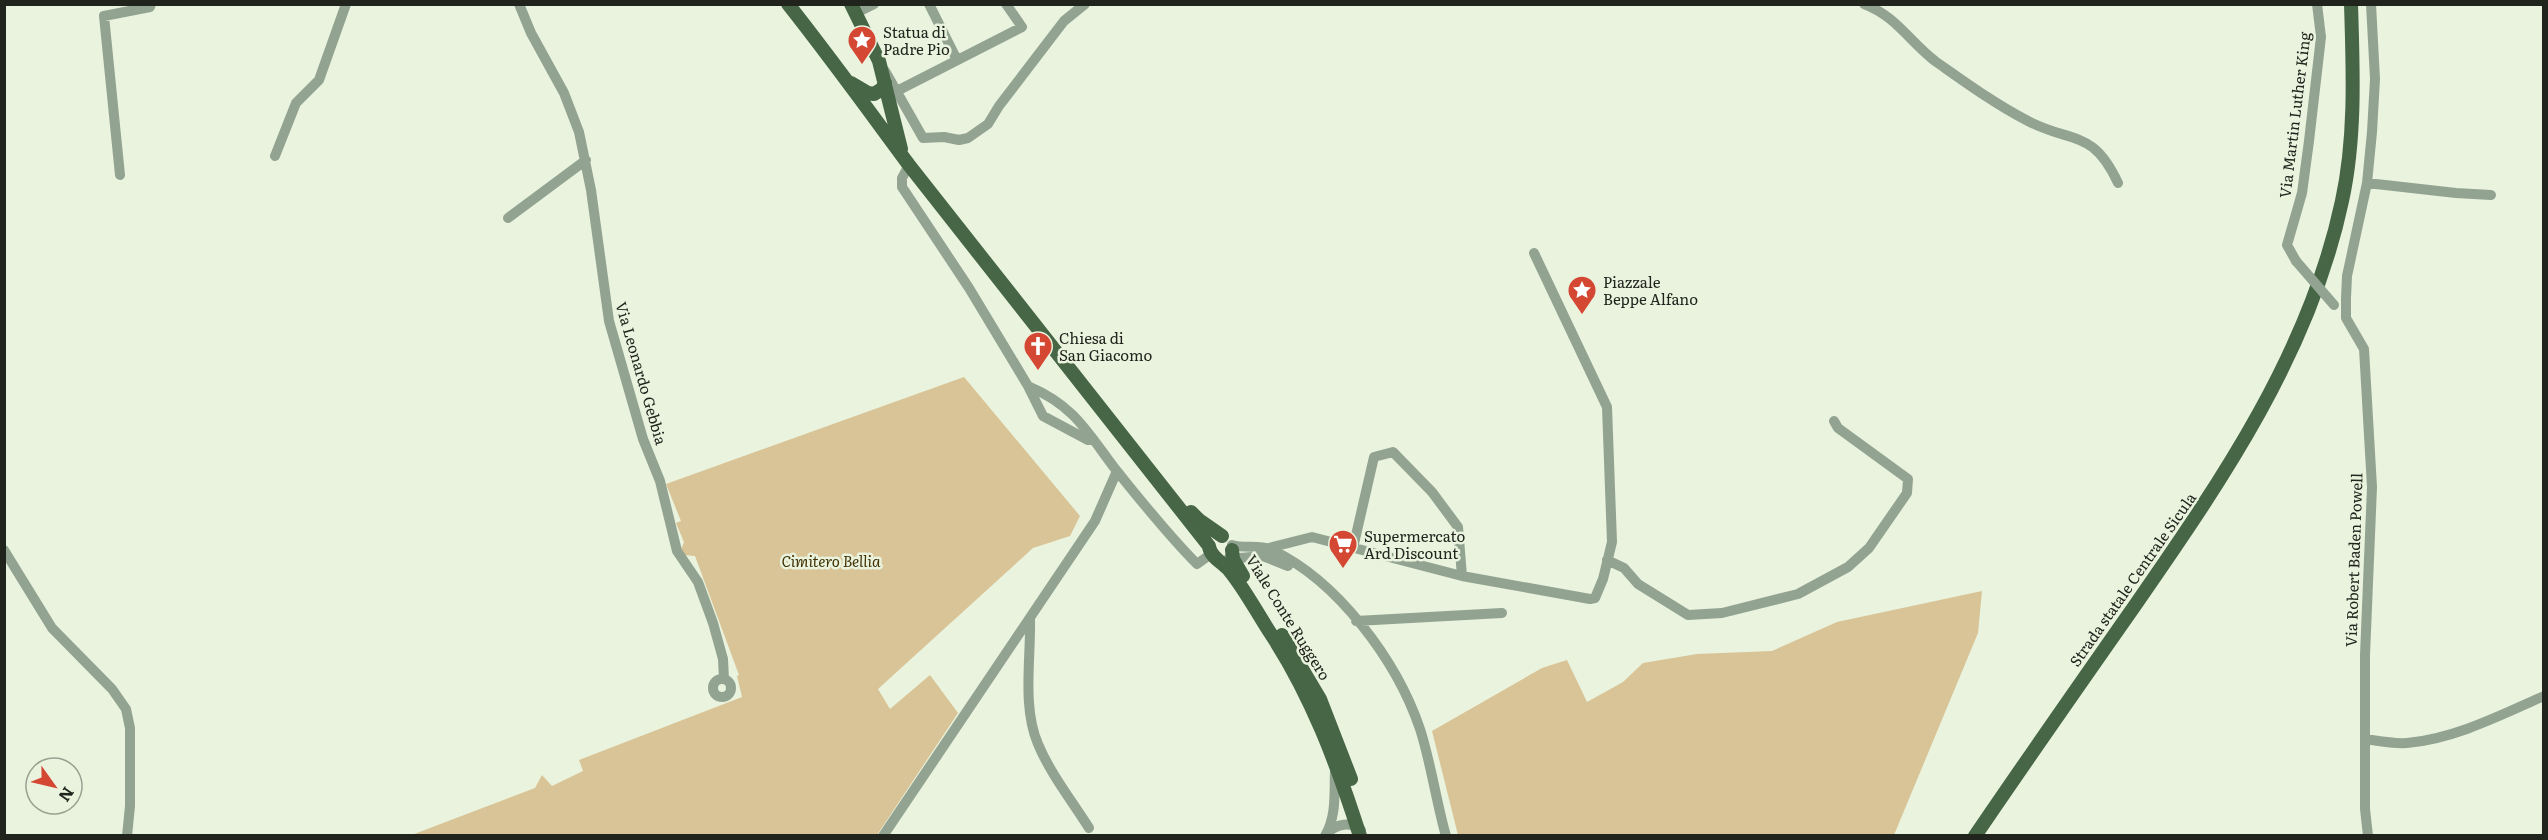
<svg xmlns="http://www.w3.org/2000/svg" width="2548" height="840" font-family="Literata,serif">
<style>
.green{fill:#d8c496}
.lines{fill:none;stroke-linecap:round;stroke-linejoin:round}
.minor{stroke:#92a491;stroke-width:10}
.major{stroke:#466646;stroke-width:14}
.minor-bridge{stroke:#92a491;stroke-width:10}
.labels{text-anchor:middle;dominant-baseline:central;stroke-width:5;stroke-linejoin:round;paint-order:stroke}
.poi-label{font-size:15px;fill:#21241d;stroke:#eaf3de;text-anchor:start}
.street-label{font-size:15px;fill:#21241d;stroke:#eaf3de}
.park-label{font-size:15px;font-style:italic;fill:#413103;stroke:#eaf3de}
</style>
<rect width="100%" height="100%" fill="#eaf3de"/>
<!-- green -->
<path class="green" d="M964,377L1080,516L1070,536L1033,548L878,689L890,709L930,675L958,713L877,835L409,836L535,788L542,775L552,786L583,771L579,760L742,697L737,676L739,675L695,556L683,555L681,550L684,542L676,523L681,521L666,484Z
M1982,591L1978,633L1894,835H1458L1432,731L1542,668L1567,660L1587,702L1623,682L1643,663L1697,654L1772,651L1837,622Z"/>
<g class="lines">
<!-- minor -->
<path class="minor" d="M519,4L531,33L564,93L579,132L591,190L609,321L643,439L660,481L677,551L698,582L713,623L723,659L724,679
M929,4L957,60
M1864,4C1896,16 1909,41 1935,61C1965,82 1995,104 2028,121C2073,144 2093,129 2118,183
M856,13L874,4
M885,71L923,138L944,137L959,140L968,138L988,124L999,106L1064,21L1085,4
M891,94L1022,27L1006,4
M275,156L296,103L319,80L346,4
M909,165L902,178V187L969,288L1028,386L1043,416L1088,440H1094
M120,175L104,16L150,7L151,4
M2367,183L2456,193L2491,195
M508,218L586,160
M2296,261L2287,245L2302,193L2309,141L2321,37L2317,4
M1028,386C1075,406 1087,432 1116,470C1142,502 1168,535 1197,564L1211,554
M1232,545C1245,549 1261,544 1272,550C1338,581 1397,661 1420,729C1431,763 1436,801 1446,836
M1269,548L1312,537L1462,576L1590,599L1595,598L1603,579L1612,542L1607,407L1534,253
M1353,548L1374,457L1393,452L1432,492L1458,527L1462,576
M4,550L52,628L112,689L126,709L130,728V806L127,836
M1228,559L1263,556L1288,566
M1607,560L1624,568L1638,584L1688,615L1722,613L1798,594L1848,567L1869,548L1907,493L1908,479L1838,428L1834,421
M1030,619C1031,658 1022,707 1038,744C1050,773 1072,801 1089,828
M1356,621L1502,613
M713 688a9 9 0 1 1 18 0a9 9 0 1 1-18 0Z
M2365,739C2379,741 2393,744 2407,743C2454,739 2501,715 2544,696
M1327,833C1337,824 1350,821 1361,830
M883,836L1095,521L1117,471
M1325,836C1337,815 1334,793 1335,770
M2368,836L2365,809V655L2372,487L2364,349L2346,318V298L2347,276L2367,183L2372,132L2375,79L2371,4"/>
<!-- major -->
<path class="major" d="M788,4C830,57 869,111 909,165L1209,546C1210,557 1222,562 1229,570C1244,588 1256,611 1269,631C1311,694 1337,764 1360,836
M851,4L879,61L901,149
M851,83L868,93L874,94L882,89L885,83
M1191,512L1199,520L1222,536
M1232,550L1233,559L1243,576
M1282,635L1320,699L1351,779
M1975,836C2028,758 2082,681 2136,604C2222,480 2310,352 2342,201C2356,137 2353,69 2351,4"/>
<!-- minor-bridge -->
<path class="minor-bridge" d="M2296,261L2334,305"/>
</g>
<!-- icons -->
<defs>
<g id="sight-pin" transform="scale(1.5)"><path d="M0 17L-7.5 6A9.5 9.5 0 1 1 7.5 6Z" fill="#d44833" stroke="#eaf3de"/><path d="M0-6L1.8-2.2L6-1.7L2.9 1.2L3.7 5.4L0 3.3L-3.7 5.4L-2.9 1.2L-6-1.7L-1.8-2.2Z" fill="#fff"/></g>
<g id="church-pin" transform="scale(1.5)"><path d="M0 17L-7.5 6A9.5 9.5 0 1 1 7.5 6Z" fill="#d44833" stroke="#eaf3de"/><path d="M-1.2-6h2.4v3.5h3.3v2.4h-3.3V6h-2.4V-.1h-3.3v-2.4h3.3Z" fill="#fff"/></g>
<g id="supermarket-pin" transform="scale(1.5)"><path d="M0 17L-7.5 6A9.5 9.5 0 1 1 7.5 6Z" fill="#d44833" stroke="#eaf3de"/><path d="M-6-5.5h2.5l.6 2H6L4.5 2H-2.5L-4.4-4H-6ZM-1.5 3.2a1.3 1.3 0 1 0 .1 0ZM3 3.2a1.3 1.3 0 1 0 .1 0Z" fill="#fff"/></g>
</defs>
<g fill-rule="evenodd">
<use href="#sight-pin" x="862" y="40"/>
<use href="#sight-pin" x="1582" y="290"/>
<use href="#church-pin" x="1038" y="346"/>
<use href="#supermarket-pin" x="1343" y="544"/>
</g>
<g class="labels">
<!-- poi labels -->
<g class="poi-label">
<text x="883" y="31">Statua di<tspan x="883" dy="17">Padre Pio</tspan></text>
<text x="1603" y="281">Piazzale<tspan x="1603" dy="17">Beppe Alfano</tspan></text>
<text x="1059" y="337">Chiesa di<tspan x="1059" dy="17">San Giacomo</tspan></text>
<text x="1364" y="535">Supermercato<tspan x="1364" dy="17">Ard Discount</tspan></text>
</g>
<!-- street labels -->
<g class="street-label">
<text transform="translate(2294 115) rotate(-83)">Via Martin Luther King</text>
<text transform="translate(642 373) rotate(74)">Via Leonardo Gebbia</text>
<text transform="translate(2353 560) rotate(-88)">Via Robert Baden Powell</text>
<text transform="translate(2132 579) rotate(-55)">Strada statale Centrale Sicula</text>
<text transform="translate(1289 617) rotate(58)">Viale Conte Ruggero</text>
</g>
<!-- park labels -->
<g class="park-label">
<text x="831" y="560">Cimitero Bellia</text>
</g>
</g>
<!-- border -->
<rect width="2548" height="840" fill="none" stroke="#21241d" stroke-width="12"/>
<!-- north arrow -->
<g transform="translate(54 786) rotate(124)"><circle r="28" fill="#eaf3de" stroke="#9aa091" stroke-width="1.5"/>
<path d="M0-4.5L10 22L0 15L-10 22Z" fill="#d44833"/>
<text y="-9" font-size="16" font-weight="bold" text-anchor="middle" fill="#21241d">N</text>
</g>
</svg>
